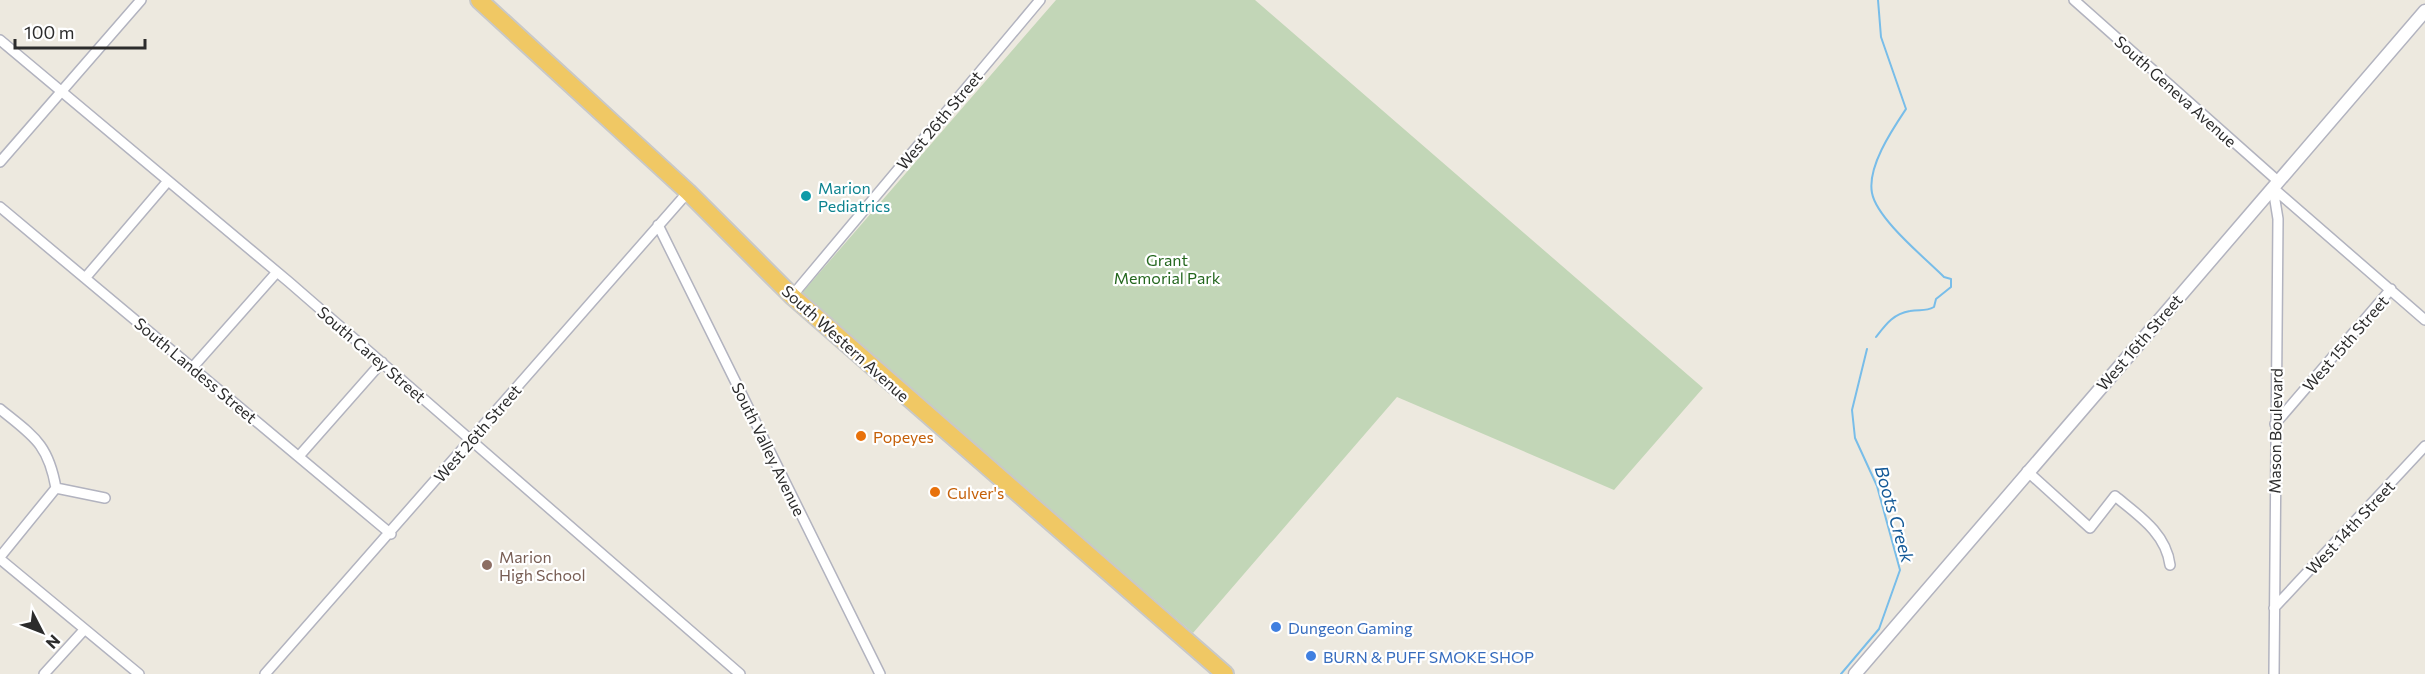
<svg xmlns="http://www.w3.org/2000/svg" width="2425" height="674" font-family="Commissioner,sans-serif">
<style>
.cemetery{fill:#c2d6b7}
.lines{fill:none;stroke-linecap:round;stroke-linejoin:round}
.stream{stroke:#78bde9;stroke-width:2}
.minor-casing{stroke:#b2b3bf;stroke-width:12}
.tertiary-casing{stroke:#b2b3bf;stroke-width:15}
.trunk-casing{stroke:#c8c8c8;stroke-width:20}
.minor{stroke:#fff;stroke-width:9}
.tertiary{stroke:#fff;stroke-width:12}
.trunk{stroke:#f0c864;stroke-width:16}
.culture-dot{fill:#0f9aa8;stroke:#fff;stroke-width:2}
.food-dot{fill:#e8710a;stroke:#fff;stroke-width:2}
.education-dot{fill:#8d6e63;stroke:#fff;stroke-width:2}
.shop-dot{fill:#3f7fe0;stroke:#fff;stroke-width:2}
.labels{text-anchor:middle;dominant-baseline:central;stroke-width:4.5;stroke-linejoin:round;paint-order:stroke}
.street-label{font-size:16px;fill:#2c2c2c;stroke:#fff}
.culture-label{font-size:16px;fill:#0d838f;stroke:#fff;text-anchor:start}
.park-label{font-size:16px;fill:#24671e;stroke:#fff}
.food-label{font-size:16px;fill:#c56008;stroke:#fff;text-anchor:start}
.education-label{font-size:16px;fill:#785e54;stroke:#fff;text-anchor:start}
.shop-label{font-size:16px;fill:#366cbe;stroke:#fff;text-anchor:start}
.water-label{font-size:18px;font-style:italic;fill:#145a98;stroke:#fff}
</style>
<rect width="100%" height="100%" fill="#ede9df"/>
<!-- cemetery -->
<path class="cemetery" d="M1056,0H1255L1703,388L1614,490L1397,397L1193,633L801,294Z"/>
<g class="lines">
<!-- stream -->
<path class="stream" d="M1876,337C1886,324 1893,314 1910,311C1920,309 1925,312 1934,307L1936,299L1951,287V279L1944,277C1924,257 1877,219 1872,193C1867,167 1892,130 1906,109L1881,37L1878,0
M1841,674L1879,629L1900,570L1877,486L1855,438L1852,410L1867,349"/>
<!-- minor casing -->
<g class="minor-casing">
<path id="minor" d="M2074,0L2279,182
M0,40L289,282L740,674
M0,162L141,0
M2273,188L2278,219L2274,674
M2273,188L2425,320
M0,207L391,534
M658,225L880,674
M86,277L168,181
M792,296L1040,0
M192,368L277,272
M0,409C33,436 48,443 56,488
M2275,424L2391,289
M300,455L382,362
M2027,471L2090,528L2115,496C2138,515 2166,533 2170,565
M56,488L105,498
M0,557L56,488
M0,559L139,674
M2274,608L2425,446
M44,674L84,630
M265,674L688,192"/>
</g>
<!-- tertiary casing -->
<g class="tertiary-casing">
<path id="tertiary" d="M1855,674L2425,11"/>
</g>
<!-- trunk casing -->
<g class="trunk-casing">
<path id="trunk" d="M479,0L688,192L792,296L1225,674"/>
</g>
<!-- minor -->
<use href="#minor" class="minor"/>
<!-- tertiary -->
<use href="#tertiary" class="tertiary"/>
<!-- trunk -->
<use href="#trunk" class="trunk"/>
</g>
<!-- markers -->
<circle class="culture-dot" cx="806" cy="196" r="6"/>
<g class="food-dot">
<circle cx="861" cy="436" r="6"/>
<circle cx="935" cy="492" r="6"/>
</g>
<circle class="education-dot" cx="487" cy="565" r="6"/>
<g class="shop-dot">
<circle cx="1276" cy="627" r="6"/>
<circle cx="1311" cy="656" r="6"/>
</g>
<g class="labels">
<!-- street labels -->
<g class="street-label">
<text transform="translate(2176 91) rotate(42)">South Geneva Avenue</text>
<text transform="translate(939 120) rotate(-50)">West 26th Street</text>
<text transform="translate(2139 342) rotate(-49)">West 16th Street</text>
<text transform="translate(846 343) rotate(42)">South Western Avenue</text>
<text transform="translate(2345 343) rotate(-49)">West 15th Street</text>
<text transform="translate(372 354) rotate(41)">South Carey Street</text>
<text transform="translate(196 370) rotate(40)">South Landess Street</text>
<text transform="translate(2275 431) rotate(-89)">Mason Boulevard</text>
<text transform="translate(477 433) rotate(-49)">West 26th Street</text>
<text transform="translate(769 449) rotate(64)">South Valley Avenue</text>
<text transform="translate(2350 527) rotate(-47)">West 14th Street</text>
</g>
<!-- culture labels -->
<g class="culture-label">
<text x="818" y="187">Marion<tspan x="818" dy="18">Pediatrics</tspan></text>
</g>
<!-- park labels -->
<g class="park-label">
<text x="1167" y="259">Grant<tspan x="1167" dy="18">Memorial Park</tspan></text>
</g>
<!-- food labels -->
<g class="food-label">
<text x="873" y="436">Popeyes</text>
<text x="947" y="492">Culver's</text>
</g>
<!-- education labels -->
<g class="education-label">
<text x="499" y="556">Marion<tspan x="499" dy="18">High School</tspan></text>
</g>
<!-- shop labels -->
<g class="shop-label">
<text x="1288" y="627">Dungeon Gaming</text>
<text x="1323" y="656">BURN &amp; PUFF SMOKE SHOP</text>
</g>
<!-- water labels -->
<g class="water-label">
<text transform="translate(1895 514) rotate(74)">Boots Creek</text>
</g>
</g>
<!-- north arrow -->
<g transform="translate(42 632) rotate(132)" stroke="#ffffff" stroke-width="4.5" paint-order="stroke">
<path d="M0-4.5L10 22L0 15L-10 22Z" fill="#2c2c2c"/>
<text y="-9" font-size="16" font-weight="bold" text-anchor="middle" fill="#2c2c2c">N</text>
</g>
<!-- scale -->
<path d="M15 39v9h130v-9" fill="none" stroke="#2c2c2c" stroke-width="3"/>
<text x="24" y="39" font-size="18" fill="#2c2c2c" stroke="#ffffff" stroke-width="4.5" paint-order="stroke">100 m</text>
</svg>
